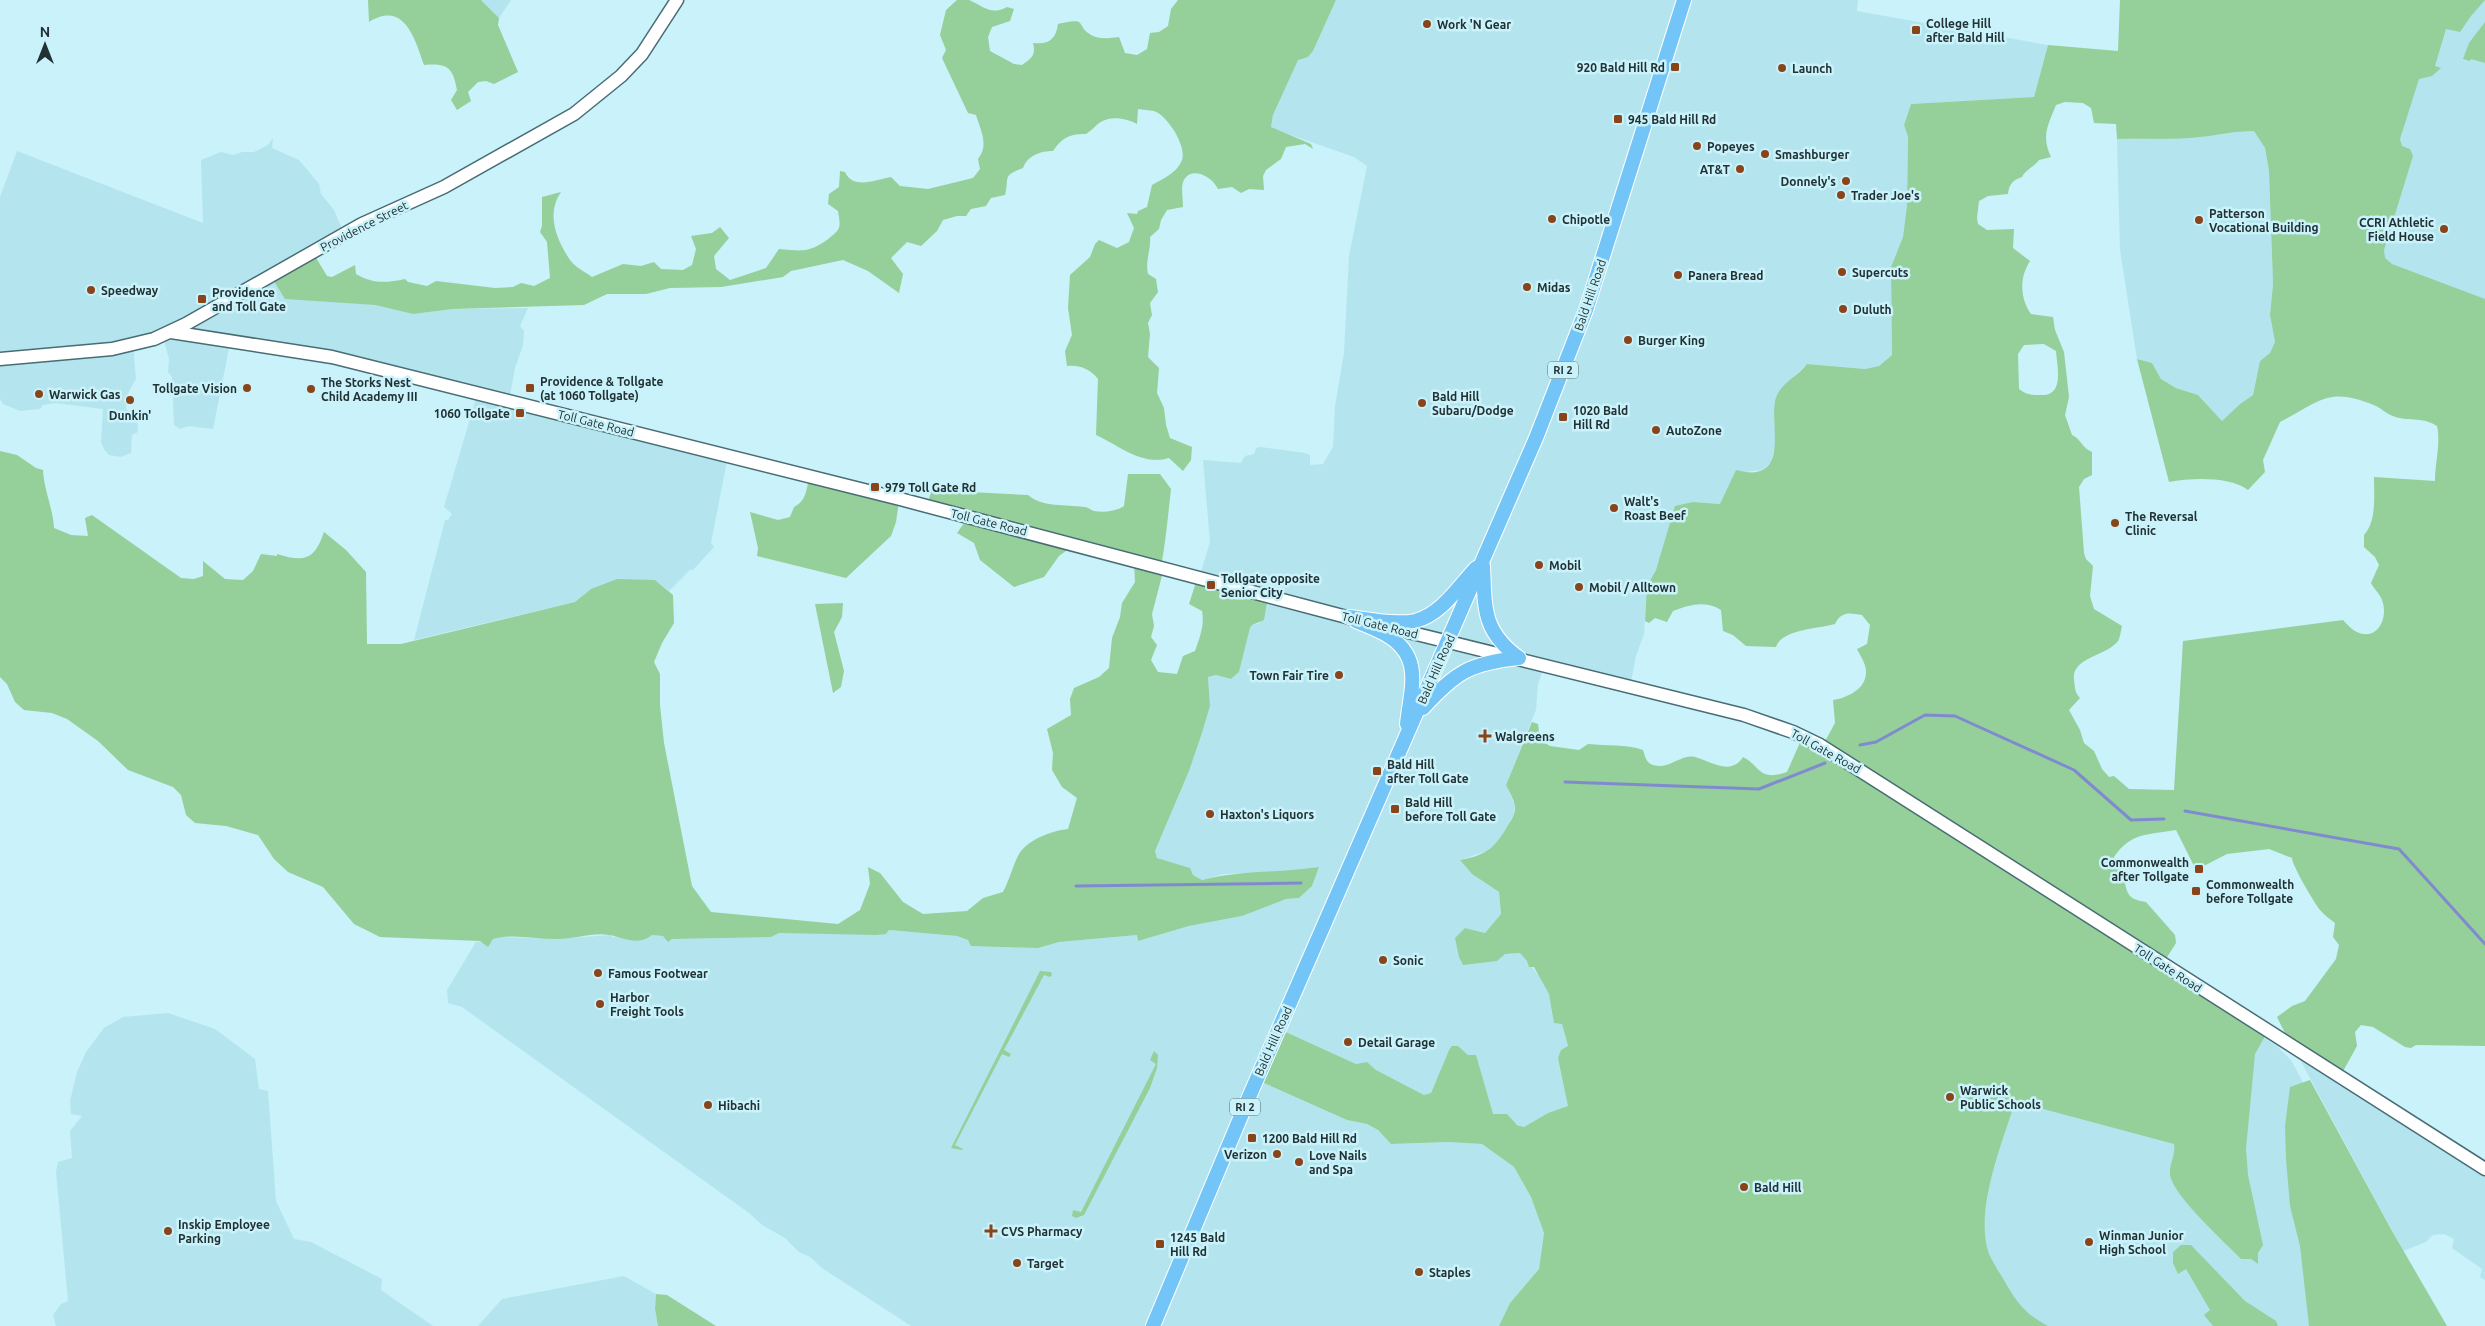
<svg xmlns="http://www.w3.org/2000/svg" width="2485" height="1326" font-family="Ubuntu,sans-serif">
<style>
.built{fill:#b4e5ef}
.green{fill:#95cf99;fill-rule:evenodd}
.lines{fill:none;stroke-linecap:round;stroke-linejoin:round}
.stream{stroke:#808bcf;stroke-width:3}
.secondary-casing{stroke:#486c74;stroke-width:15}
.primary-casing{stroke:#fff;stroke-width:16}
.secondary{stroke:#fff;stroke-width:12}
.primary{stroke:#74c5f7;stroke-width:14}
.poi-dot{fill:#89441a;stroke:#c9f2fa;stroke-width:2}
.labels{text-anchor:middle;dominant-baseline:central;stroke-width:5;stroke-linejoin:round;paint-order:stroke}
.shield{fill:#c9f2fa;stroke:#536b6f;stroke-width:1}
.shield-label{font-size:11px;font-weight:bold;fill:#213134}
.poi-label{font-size:12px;font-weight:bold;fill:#213134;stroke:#c9f2fa;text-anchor:start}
.street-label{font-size:12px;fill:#213134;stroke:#c9f2fa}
</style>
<rect width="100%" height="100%" fill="#c9f2fa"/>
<!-- built -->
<path class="built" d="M481,0H511L499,18Z
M1336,0H1858L1857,11L2048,45L2034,97L1911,104L1904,125L1908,137L1907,205L1903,237L1891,267L1892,355L1879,366L1865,369L1807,364L1792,378L1774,421L1776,441L1771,462L1763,470L1743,472L1736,471L1721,504L1693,502L1647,586L1644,634L1636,656L1631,682L1545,664L1538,684L1536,710L1506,785L1515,806L1514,814L1498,843L1490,850L1460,860L1472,874L1499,892L1501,914L1485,933L1465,928L1496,961L1505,954L1521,953L1539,976L1987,861L2277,1046L2291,1060L2434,1326H1593L1569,1022L1562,1024L1568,1047L1558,1058L1569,1106L1548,1113L1524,1127L1493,1115L1468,1055L1449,1050L1431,1093L1424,1095L1376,1070L1367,1062L1356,1064L1277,1028L1255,1079L1347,1120L1367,1124L1378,1130L1391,1144L1448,1142L1482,1144L1514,1167L1531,1197L1544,1233L1539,1269L1510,1303L1499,1326H911L822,1268L810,1257L799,1252L785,1238L762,1225L749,1213L462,1007L448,1003L447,990L476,942H482L488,946L493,939L502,937L558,939L610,935L613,937L652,935L663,936L668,941L672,939L771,937L779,933L886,934L889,930L957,936L968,940L1038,948L1059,942L1137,935L1138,941L1189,926L1242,916L1286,899L1299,898L1312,886L1319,867L1287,872L1223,874L1202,880L1193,875L1189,868L1157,858L1155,851L1189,771L1202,733L1210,706L1208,677L1216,675L1231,679L1239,672L1250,628L1252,625L1260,623L1200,575L1210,542L1203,460L1241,463L1245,456L1254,454L1256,448L1260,447L1305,453L1310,455V465L1323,464L1333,447L1335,406L1344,353L1349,256L1367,166L1354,157L1271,128L1273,115L1298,59L1308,57L1313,51Z
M2485,0V373L2349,269L2428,14Z
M2227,131H2255L2265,148L2269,171L2273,284L2270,315L2275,342L2270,353L2260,361L2253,395L2240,404L2222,421L2198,395L2176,388L2161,379L2152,363L2137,359L2120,250L2117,141V139L2199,137L2223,134Z
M273,138L272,148L299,160L319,184L321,194L334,210L345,236L316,253L285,298L375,305L413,314L453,309L528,308L520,326L524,331L523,345L515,368L509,401L727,461L711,543L714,547L692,571L691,569L669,591L655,580L591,589L575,602L414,640L445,520H448L452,514L444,507L477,395L378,368L230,343L213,429L189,426L180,429L174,425L172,377L168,372L169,359L163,337L133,344L136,379L128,393L126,409L137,414L138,432L132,435L131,453L121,457L109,455L104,449L101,442L103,409L55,403L43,405L40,409L20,411L3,404L0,399V197L17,151L203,223L201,160L221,152L233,155L242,152H254L268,145Z
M168,1013L215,1029L255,1059L259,1089L268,1091L276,1201L294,1239L311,1242L382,1279L381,1290L433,1326H56L53,1315L61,1304L68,1301L56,1172L58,1162L72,1158L70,1131L82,1116L71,1114L70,1101L77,1072L86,1052L104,1028L123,1017Z
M2297,1054L2485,1168V1280L2480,1277L2482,1269L2452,1248L2454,1239L2444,1234L2433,1235L2426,1242L2403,1251Z
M624,1276L656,1294L655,1309L658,1326H478L502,1299Z"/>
<!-- green -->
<path class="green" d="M368,0H481L499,18L498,25L518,72L494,84L486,81L478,82L468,92L471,101L457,110L451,100L457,90C453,67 447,63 424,65C415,40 405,0 369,22Z
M957,0C960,0 966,0 969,0C984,6 990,16 1007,7L1014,9L1010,21L992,27L988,37L990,51L1014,64L1022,65C1032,58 1036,55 1033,43C1049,45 1056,39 1058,24C1090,17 1074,25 1091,35C1100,40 1109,38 1119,37L1125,53L1137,55L1147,49L1150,33L1159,32L1168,26L1171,9L1178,0H1336L1313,51L1308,57L1298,60L1273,115L1271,127L1311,144L1313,149L1305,144L1286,147L1281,159L1266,170L1263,176L1264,190L1249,189L1241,193L1232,187L1218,189C1212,176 1190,165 1183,182C1181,189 1183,199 1183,207L1167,210L1161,220L1159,229L1150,237C1151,251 1145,260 1148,274L1156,279L1158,292L1150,303L1152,315L1148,323L1150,334L1148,357L1159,368L1157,393L1164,408L1166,425L1170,438L1192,447L1191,460L1183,471L1169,458C1142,466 1120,446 1096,435L1098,379C1090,369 1080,365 1067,366L1065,351L1072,335L1068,308L1070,275L1090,257L1095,244L1099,240L1117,248L1129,242L1134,228L1127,213L1137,214L1138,211L1147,207L1152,185C1164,178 1177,173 1182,160C1187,146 1167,115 1154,111C1149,110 1143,110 1138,109L1137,124C1127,118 1109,115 1099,123C1094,127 1091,131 1086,134C1071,133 1061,138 1053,151C1041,151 1028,155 1023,168C1001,176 1010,177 1005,195L991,198L986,206L971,209L966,216H957L943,220L937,231L921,246L907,242L891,258L903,274L899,293L868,271L843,260L791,271L783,277L721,287L670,288L646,294H607L584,305L453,309L413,314L375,305L285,299L272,278L315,256L327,276L332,277L355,265L356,274C373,284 386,283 405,279L408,282L427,286L436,281L495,288L513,287L521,283L534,286L550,278L547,242L540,232L542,226V197L561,192C546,214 556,239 570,260C575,267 585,272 592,277L623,264L641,266L654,262L661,269L683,270L692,265L696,249L691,236L712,233L720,227L729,238L714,256L716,269L730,280L766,268L779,249C802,251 808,253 827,240C841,229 841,229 838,211L828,204L829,194L839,187L840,171L845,172C853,190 875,180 891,177L900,186L928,189L973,178L980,169L978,159C989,145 981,131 976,115L968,113L942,58L946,50L940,35L946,10Z
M2120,0H2485L2471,16L2460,32L2446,29L2435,66L2441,68L2432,76L2419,79L2400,139L2402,146L2410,149L2413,156L2384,250L2385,258L2392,264L2485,299V1046L2416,1045L2411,1048L2405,1047L2373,1027L2361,1025L2355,1032L2357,1046L2342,1073L2288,1039L2277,1017L2292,1006L2305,1001L2336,959L2339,945L2333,937L2335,923C2330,919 2324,915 2320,910C2313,901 2292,865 2292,858L2269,849L2227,854L2196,870L2176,830C2148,835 2131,832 2114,857C2116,862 2120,867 2122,872C2128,889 2123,899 2146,902L2175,935L2176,943L2164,962L2268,1031L2255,1054L2246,1149L2248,1175L2263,1245L2258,1253V1264L2251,1259H2241C2224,1241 2174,1197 2170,1175C2169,1164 2176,1155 2174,1144L2021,1103L2014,1105C2001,1146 1974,1212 1989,1254C1993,1263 1999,1272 2004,1280C2016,1302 2026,1315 2048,1326H1499L1510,1303L1539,1269L1544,1233L1531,1197L1514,1167L1482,1144L1448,1142L1391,1144L1378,1130L1367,1124L1347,1120L1255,1079L1277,1028L1356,1064L1367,1062L1376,1070L1424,1095L1431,1093L1449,1050L1452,1046H1458L1468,1055H1476L1493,1114H1507L1517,1125L1524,1127L1548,1113L1568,1106L1558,1058L1561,1050L1568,1046L1562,1024L1554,1023L1549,994L1534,967H1529L1527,961L1520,953L1505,954L1497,961L1463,965L1459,957L1455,938L1465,928L1485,933L1501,914L1499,892L1472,874L1460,860C1487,855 1495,848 1508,825C1512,819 1516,813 1515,806C1514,800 1509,791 1506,785L1532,722L1538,724L1540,740L1550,746L1579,750L1588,744C1607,746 1625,744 1643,750C1645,756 1646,763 1653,765C1669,770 1681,754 1695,757C1712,762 1731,776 1743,757C1761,766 1758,782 1787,772L1802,738L1823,745L1835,723L1833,700C1847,698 1867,689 1866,671C1866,664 1860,655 1857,649L1867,644L1870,625L1862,615C1850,613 1841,611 1835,624C1818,629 1782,629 1776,647L1746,646L1733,635L1723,631L1721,610C1705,600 1689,605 1673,611L1667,622L1655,618L1649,623L1645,621L1647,586L1656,570L1675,506L1693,502L1720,504L1736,470C1795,486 1766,418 1777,395C1783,382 1799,375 1807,364L1865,369L1879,366L1892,355L1891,267L1903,237L1907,205L1908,137L1904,125L1911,104L2034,97L2048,45L2118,51ZM2065,102L2083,103L2091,108L2094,123L2116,124L2117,139C2145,138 2173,140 2200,137C2220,135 2234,131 2254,131L2265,148L2269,171L2273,284L2270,315L2275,342L2270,353L2260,361L2253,395L2240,404L2222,421L2198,395L2176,388L2161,379L2152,363L2137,359L2169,482C2192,478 2229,476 2248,490L2265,472L2263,460L2280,422C2321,401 2328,386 2376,406C2382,409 2387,414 2393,416C2407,422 2422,416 2437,426C2441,443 2435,462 2435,481L2374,477C2374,494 2377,521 2364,535V547L2375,557L2379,565L2371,583C2374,589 2380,594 2382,600C2389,618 2377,643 2355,631C2351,629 2347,624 2343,620L2183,641L2174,790L2129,789L2114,776L2109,777L2102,769L2094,751L2084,743L2080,730L2069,710L2080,698C2075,693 2075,688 2074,680C2071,657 2107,656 2118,641C2120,638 2121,630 2122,626L2094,609L2090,596L2093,566L2086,559L2084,553L2079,487L2084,479L2092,475V452C2082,448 2081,439 2072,435L2065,415L2069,397L2064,352L2055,330L2053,317L2031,314C2020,298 2019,278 2030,261L2013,248L2014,229L1987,230L1978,224L1977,218L1979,201L1988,196L2008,194C2009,184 2013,180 2022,177C2026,169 2034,167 2039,160L2051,157C2041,136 2048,125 2056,105ZM2044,344L2056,351C2057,366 2065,396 2041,395C2032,395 2027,395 2019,389L2018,354L2024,345Z
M2485,22V63L2471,59L2470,61L2463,59L2469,43Z
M0,451L17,455L36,468L43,470C44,491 53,508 54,528L71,535L88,536L85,518L92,515L181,578L194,579L203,576V561L225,579L243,580L253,571L261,554L277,556V554C305,563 315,559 324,532L346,550L366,572L367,644H401L575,602L591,589L617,579L655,580L673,595L674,623L662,643L654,662L660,674V705L664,743L692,886L711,912L838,924L860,910L870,884L868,867L880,873L903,902L923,914L967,911L983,898L1003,892C1009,881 1012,868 1018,856C1026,840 1051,831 1068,829L1077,798L1062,787L1052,770L1053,753L1047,729L1071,715L1070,699L1074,688L1099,677L1109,668L1112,638L1120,617L1122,603L1135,582L1134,561L1074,545L1059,556L1044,577L1014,587L980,560L974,543L957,533L967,519L926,508L933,486L962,488L970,492L1028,495C1044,508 1064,504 1084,507C1088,507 1091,510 1094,511C1104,513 1117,511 1124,506L1128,474H1160L1171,489C1168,515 1166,540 1161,567L1164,568L1152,614L1154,626L1151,637L1157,645L1151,660L1158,672L1177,674L1183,656L1195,651C1199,639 1205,625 1202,611L1189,604L1198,576L1268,596L1264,620L1252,625L1250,628L1239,672L1231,679L1216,675L1208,677L1210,706L1202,733L1189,771L1155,851L1157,858L1190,868L1193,875L1202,880C1240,870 1281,873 1319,867L1312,886L1299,898L1286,899L1242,916L1189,926L1138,941L1137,935L1059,942L1038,948L971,946L968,940L957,936L889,930L886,934L876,935L779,933L771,937L672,939L668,942L663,936L652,935C637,947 624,937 609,935C594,932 574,939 559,939C537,940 514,933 493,939L488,947L480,941L380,937L354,924L323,887L288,872L274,859L258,835L226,826L195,823L186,815L181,795L173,787L128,770L98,741L67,719L52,713L24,710L15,702L7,684L0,677Z
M809,479L899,501L896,522L891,536L846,578L757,556L758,548L750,512L778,520L790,517L794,507C806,501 806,491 809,479Z
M843,603L842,617L834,632L844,671L841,687L833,693L815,604Z
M1040,971L1051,972L1052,975L1050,977L1044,975L1004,1050L1011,1054L1009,1057L1002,1054L955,1145L963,1149L962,1150L951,1148Z
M1154,1051L1158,1055L1157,1068L1150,1088L1084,1215L1076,1218L1072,1216L1073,1210L1081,1212L1156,1064L1150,1060Z
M2310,1080L2392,1231L2447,1326H2309L2300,1246L2290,1206L2286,1159L2285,1126L2290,1087Z
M2181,1245H2191L2245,1301L2276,1321L2278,1326H2213L2204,1315L2210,1310L2186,1269L2178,1274L2173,1263V1252Z
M656,1294L667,1295L716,1326H658L655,1309Z"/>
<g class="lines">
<!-- stream -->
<path class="stream" d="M1860,745L1876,742L1925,715L1955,716L2074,770L2131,820L2164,819
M1565,782L1759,789L1825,763
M2185,811L2399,849L2485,944
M1076,886L1301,883"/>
<!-- secondary casing -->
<g class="secondary-casing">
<path id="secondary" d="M171,332L332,357L900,499L1358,620
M0,359L112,349L154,339L186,324L362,224L444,187L574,114L621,76L642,54L677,0
M1380,625L1744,715L1793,732L1820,745L2485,1169"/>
</g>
<!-- primary casing -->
<g class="primary-casing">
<path id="primary" d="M1483,566C1485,608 1482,631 1519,658
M1349,617C1369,619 1395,625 1415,621C1441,615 1459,586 1476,568
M1356,621C1366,625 1376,629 1385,634C1424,656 1411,687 1407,724
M1423,708C1456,672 1470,663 1519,658
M1153,1326L1249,1097L1536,438L1586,310L1684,0"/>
</g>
<!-- secondary -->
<use href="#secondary" class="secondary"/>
<!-- primary -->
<use href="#primary" class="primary"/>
</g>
<!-- markers -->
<g class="poi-dot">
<circle cx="1427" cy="24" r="5"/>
<rect x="1911" y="25" width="10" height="10" rx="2.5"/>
<rect x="1670" y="62" width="10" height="10" rx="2.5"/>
<circle cx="1782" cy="68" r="5"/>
<rect x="1613" y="114" width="10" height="10" rx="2.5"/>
<circle cx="1697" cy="146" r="5"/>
<circle cx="1765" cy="154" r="5"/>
<circle cx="1740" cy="169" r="5"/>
<circle cx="1846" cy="181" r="5"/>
<circle cx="1841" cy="195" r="5"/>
<circle cx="1552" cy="219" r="5"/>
<circle cx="2199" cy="220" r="5"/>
<circle cx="2444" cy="229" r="5"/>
<circle cx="1842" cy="272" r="5"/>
<circle cx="1678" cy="275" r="5"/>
<circle cx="1527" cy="287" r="5"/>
<circle cx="91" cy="290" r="5"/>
<rect x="197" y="294" width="10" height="10" rx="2.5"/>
<circle cx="1843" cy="309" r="5"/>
<circle cx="1628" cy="340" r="5"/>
<circle cx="247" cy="388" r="5"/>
<rect x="525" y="383" width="10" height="10" rx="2.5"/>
<circle cx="311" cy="389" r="5"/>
<circle cx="39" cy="394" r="5"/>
<circle cx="130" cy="400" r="5"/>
<circle cx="1422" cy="403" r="5"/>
<rect x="515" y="408" width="10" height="10" rx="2.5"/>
<rect x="1558" y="412" width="10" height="10" rx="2.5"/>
<circle cx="1656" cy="430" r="5"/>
<rect x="870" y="482" width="10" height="10" rx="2.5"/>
<circle cx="1614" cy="508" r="5"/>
<circle cx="2115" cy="523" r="5"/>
<circle cx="1539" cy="565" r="5"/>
<rect x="1206" y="580" width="10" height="10" rx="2.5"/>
<circle cx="1579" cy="587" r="5"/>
<circle cx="1339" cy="675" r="5"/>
<path d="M1482.5 728.5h5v5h5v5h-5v5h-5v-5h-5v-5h5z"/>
<rect x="1372" y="766" width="10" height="10" rx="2.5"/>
<rect x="1390" y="804" width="10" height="10" rx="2.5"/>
<circle cx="1210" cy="814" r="5"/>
<rect x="2194" y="864" width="10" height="10" rx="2.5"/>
<rect x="2191" y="886" width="10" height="10" rx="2.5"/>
<circle cx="1383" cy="960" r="5"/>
<circle cx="598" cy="973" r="5"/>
<circle cx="600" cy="1004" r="5"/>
<circle cx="1348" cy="1042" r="5"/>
<circle cx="1950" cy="1097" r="5"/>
<circle cx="708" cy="1105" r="5"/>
<rect x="1247" y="1133" width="10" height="10" rx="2.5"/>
<circle cx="1277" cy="1154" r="5"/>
<circle cx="1299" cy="1162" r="5"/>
<circle cx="1744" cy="1187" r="5"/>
<circle cx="168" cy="1231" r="5"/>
<path d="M988.5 1223.5h5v5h5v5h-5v5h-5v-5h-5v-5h5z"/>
<circle cx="2089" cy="1242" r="5"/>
<rect x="1155" y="1239" width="10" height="10" rx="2.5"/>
<circle cx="1017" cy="1263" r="5"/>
<circle cx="1419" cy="1272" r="5"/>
</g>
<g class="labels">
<!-- shield labels -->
<g class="shield">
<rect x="1548" y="361.5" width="30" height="17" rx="4"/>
<rect x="1230" y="1098.5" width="30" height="17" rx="4"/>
</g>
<g class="shield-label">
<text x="1563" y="370">RI 2</text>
<text x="1245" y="1107">RI 2</text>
</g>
<!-- poi labels -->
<g class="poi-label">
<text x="1926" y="23">College Hill<tspan x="1926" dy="14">after Bald Hill</tspan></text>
<text x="1437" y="24">Work 'N Gear</text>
<text x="1665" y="67" text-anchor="end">920 Bald Hill Rd</text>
<text x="1792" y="68">Launch</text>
<text x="1628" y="119">945 Bald Hill Rd</text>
<text x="1707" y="146">Popeyes</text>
<text x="1775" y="154">Smashburger</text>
<text x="1730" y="169" text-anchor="end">AT&amp;T</text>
<text x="1836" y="181" text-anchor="end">Donnely's</text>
<text x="1851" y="195">Trader Joe's</text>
<text x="2209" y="213">Patterson<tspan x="2209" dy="14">Vocational Building</tspan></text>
<text x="1562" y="219">Chipotle</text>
<text x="2434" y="222" text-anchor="end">CCRI Athletic<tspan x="2434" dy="14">Field House</tspan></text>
<text x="1852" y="272">Supercuts</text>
<text x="1688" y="275">Panera Bread</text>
<text x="1537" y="287">Midas</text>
<text x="101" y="290">Speedway</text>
<text x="212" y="292">Providence<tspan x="212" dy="14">and Toll Gate</tspan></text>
<text x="1853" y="309">Duluth</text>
<text x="1638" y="340">Burger King</text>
<text x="540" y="381">Providence &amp; Tollgate<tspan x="540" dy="14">(at 1060 Tollgate)</tspan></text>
<text x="321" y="382">The Storks Nest<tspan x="321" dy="14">Child Academy III</tspan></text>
<text x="237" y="388" text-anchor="end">Tollgate Vision</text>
<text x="49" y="394">Warwick Gas</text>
<text x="1432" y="396">Bald Hill<tspan x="1432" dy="14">Subaru/Dodge</tspan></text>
<text x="1573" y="410">1020 Bald<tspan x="1573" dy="14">Hill Rd</tspan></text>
<text x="510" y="413" text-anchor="end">1060 Tollgate</text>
<text x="130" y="415" text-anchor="middle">Dunkin'</text>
<text x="1666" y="430">AutoZone</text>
<text x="885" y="487">979 Toll Gate Rd</text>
<text x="1624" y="501">Walt's<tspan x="1624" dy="14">Roast Beef</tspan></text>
<text x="2125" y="516">The Reversal<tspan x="2125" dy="14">Clinic</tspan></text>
<text x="1549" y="565">Mobil</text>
<text x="1221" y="578">Tollgate opposite<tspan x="1221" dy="14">Senior City</tspan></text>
<text x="1589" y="587">Mobil / Alltown</text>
<text x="1329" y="675" text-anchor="end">Town Fair Tire</text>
<text x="1495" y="736">Walgreens</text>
<text x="1387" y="764">Bald Hill<tspan x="1387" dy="14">after Toll Gate</tspan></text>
<text x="1405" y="802">Bald Hill<tspan x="1405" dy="14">before Toll Gate</tspan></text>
<text x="1220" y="814">Haxton's Liquors</text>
<text x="2189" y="862" text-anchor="end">Commonwealth<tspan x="2189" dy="14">after Tollgate</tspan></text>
<text x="2206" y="884">Commonwealth<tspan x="2206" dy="14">before Tollgate</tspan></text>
<text x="1393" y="960">Sonic</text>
<text x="608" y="973">Famous Footwear</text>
<text x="610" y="997">Harbor<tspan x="610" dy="14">Freight Tools</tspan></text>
<text x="1358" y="1042">Detail Garage</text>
<text x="1960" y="1090">Warwick<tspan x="1960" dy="14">Public Schools</tspan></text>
<text x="718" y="1105">Hibachi</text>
<text x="1262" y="1138">1200 Bald Hill Rd</text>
<text x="1267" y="1154" text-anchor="end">Verizon</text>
<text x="1309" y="1155">Love Nails<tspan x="1309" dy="14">and Spa</tspan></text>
<text x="1754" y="1187">Bald Hill</text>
<text x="178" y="1224">Inskip Employee<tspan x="178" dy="14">Parking</tspan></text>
<text x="1001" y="1231">CVS Pharmacy</text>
<text x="2099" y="1235">Winman Junior<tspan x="2099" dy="14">High School</tspan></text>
<text x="1170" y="1237">1245 Bald<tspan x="1170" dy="14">Hill Rd</tspan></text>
<text x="1027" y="1263">Target</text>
<text x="1429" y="1272">Staples</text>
</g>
<!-- street labels -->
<g class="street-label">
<text transform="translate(364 226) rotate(-27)">Providence Street</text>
<text transform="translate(1590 295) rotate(-71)">Bald Hill Road</text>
<text transform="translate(596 423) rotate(14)">Toll Gate Road</text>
<text transform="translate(989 522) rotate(14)">Toll Gate Road</text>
<text transform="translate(1380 625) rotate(14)">Toll Gate Road</text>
<text transform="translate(1436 669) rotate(-66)">Bald Hill Road</text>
<text transform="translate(1826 751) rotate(29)">Toll Gate Road</text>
<text transform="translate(2168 968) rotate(33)">Toll Gate Road</text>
<text transform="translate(1273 1041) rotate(-66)">Bald Hill Road</text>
</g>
</g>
<!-- north arrow -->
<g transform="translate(45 45)" stroke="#c9f2fa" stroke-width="4" paint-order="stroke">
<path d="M0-4L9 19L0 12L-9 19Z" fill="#213134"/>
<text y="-8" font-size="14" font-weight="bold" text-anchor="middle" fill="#213134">N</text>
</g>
</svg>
